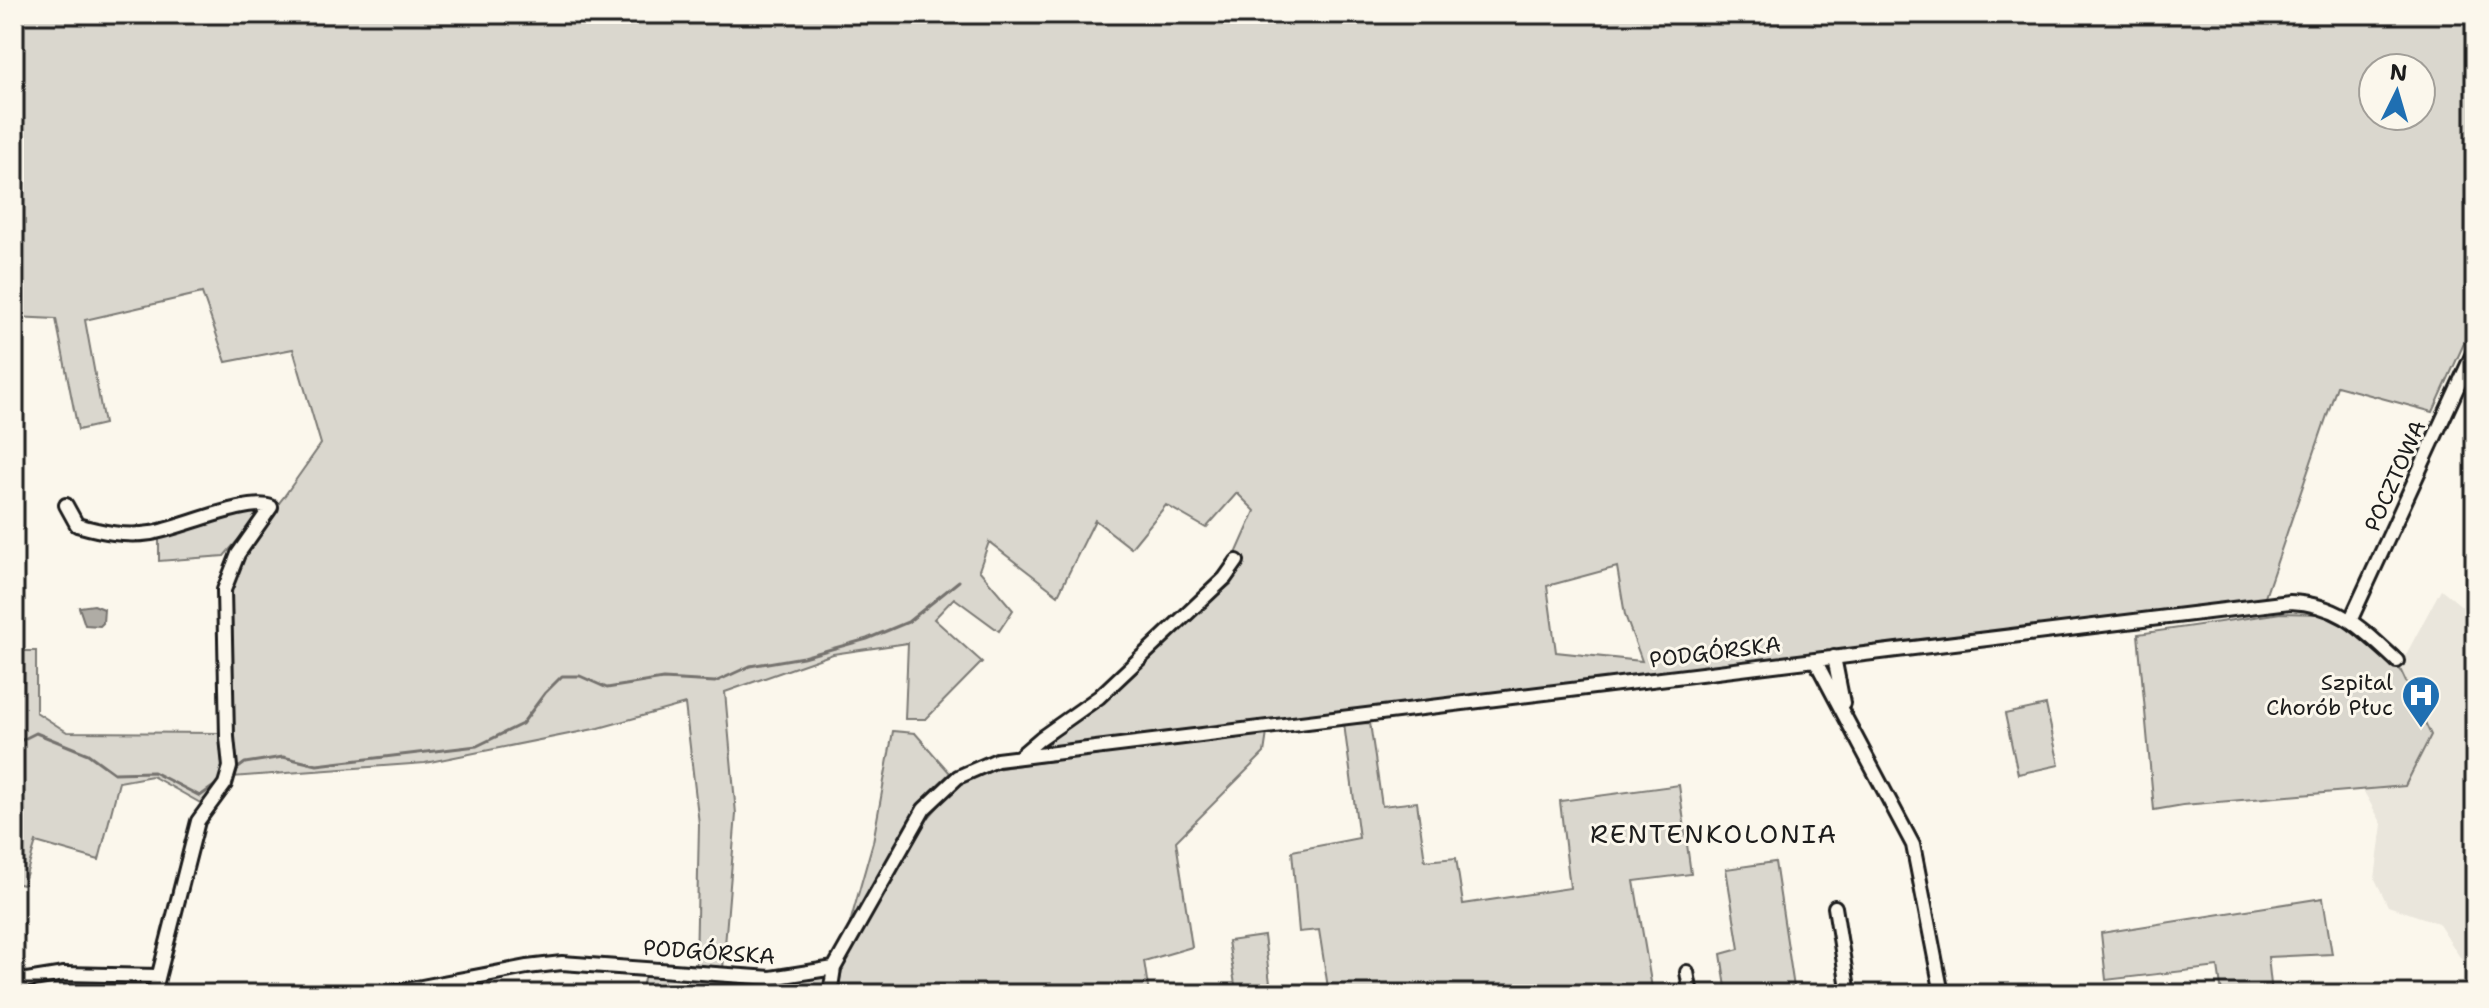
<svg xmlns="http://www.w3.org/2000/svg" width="2489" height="1008" font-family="'Shantell Sans',sans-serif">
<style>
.built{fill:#eae6dc}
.green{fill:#dad7ce;stroke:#7b7a75;stroke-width:2;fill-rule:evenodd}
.water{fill:#afaca5;stroke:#74726e;stroke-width:2}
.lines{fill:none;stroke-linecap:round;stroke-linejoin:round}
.stream{stroke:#74726e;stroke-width:3}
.minor-casing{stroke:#1c1c1c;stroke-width:18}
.minor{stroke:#fbf7ec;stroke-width:12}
.labels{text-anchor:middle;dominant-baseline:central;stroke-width:6;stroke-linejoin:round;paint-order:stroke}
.street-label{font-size:22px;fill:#1c1c1c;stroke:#fbf7ec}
.poi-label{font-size:22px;fill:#1c1c1c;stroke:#fbf7ec;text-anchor:end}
.quarter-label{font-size:26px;letter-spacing:2px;fill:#1c1c1c;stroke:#fbf7ec}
</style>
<rect width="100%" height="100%" fill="#fbf7ec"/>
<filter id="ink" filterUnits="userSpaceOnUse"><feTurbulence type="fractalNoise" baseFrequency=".0125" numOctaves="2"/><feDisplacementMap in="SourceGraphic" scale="16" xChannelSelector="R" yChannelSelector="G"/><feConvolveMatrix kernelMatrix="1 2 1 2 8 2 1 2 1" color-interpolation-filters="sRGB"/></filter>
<g filter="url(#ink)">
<!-- built -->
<path class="built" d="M2441,589L2475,617V970L2472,976L2438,923L2388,906L2375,879L2382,824L2363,790L2332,793Z"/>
<!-- green -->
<path class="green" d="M14,14H2475V319L2433,412L2337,386L2264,600L1821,654L1647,673L1482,698L1053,751L1049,746L1048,738L1231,584L1235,556L1255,511L1237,493L1206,528L1166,505L1131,548L1095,520L1058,595L989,542L979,570L1013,610L999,631L954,598L934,619L982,662L926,719H905L908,643L833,654L725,692L736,814L723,969L696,966L699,824L685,704L599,728L425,763L232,777L225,587L238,554L283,498L321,444L293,349L226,362L202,293L85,320L104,424L78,430L56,319L14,317ZM2373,68H2421V116H2373ZM1617,567L1625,615L1642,661L1556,652L1547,586Z
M252,510L257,514L253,523L224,556L159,561V538L239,511Z
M2281,613L2321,614L2348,627L2399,667L2431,735L2405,786L2183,805L2154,810L2138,634Z
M14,651H36V712L67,732L221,733C226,770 226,774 204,805L152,776L119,782L99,860L36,842L23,885L14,883Z
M2046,705L2059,765L2018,774L2005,714Z
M1370,723L1382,806L1417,802L1425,861L1456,858L1463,904L1570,888L1560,801L1679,785L1691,874L1634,881L1653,994H1329L1319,930L1299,932L1292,851L1359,838L1344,724Z
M893,731L915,733L950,773L930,792L848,930L873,842Z
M1267,733L1264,753L1176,841L1192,947L1144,961L1149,994H837L842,970L854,944L929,817L958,784L989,770L1027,764Z
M1775,862L1795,994H1727L1721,954L1739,949L1726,869Z
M2323,898L2332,954L2268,957L2272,994H2222L2218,967L2106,980L2101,933Z
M1264,936L1270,983L1236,991L1228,941Z
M645,973L818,975L828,977L826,994H641Z"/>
<!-- water -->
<path class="water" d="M94,605L104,609L103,623L100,626L85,625L79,607Z"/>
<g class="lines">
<!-- stream -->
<path class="stream" d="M14,744L36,733L88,754L114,773L153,772L200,796L217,784
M237,769L245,763L283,757L317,765L477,746L522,724L545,693L562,676H580L607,688L663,679L715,682L750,666L803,657L867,639L908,622L959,581"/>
<!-- minor casing -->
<g class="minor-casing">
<path id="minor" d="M66,505L77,525C102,532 125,537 151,533C179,529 249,497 271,507L238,554L224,590L227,737L230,767L225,784L198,821L154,994
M2351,619L2475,349
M1834,657L1843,703
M1815,660L1913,845L1942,994
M1020,756L1041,738L1099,697L1225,578L1237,561
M1835,907L1849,994
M1687,972L1691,994
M14,982L64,974L158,976
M385,994L527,967L562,963L771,978L834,968
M830,994L834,968L924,809L958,777L997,760L2290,602C2340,604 2362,629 2397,661"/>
</g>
<!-- minor -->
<use href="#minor" class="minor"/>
</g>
</g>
<!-- icons -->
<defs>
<g id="hospital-pin" transform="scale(2)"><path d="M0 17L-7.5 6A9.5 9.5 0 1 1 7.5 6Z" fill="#1f6fb2" stroke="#fbf7ec"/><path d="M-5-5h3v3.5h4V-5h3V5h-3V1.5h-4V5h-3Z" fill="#fff"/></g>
</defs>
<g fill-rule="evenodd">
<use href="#hospital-pin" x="2421" y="695"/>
</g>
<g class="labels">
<!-- street labels -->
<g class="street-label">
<text transform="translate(2395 476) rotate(-66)">POCZTOWA</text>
<text transform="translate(1715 652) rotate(-7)">PODGÓRSKA</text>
<text transform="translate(709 952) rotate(4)">PODGÓRSKA</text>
</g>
<!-- poi labels -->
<g class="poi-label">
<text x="2393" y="682">Szpital<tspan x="2393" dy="25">Chorób Płuc</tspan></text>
</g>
<!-- quarter labels -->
<g class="quarter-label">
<text x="1714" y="833">RENTENKOLONIA</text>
</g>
</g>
<!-- margin -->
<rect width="2489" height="1008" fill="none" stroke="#fbf7ec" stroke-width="48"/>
<rect x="24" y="24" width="2441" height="960" fill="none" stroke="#1c1c1c" stroke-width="3" filter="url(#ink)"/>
<!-- north arrow -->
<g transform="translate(2397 92) rotate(5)"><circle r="38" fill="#fbf7ec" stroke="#a29f99" stroke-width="2"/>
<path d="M0-6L14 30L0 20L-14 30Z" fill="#1f6fb2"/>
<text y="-12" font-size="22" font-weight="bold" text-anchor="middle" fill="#1c1c1c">N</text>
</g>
</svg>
